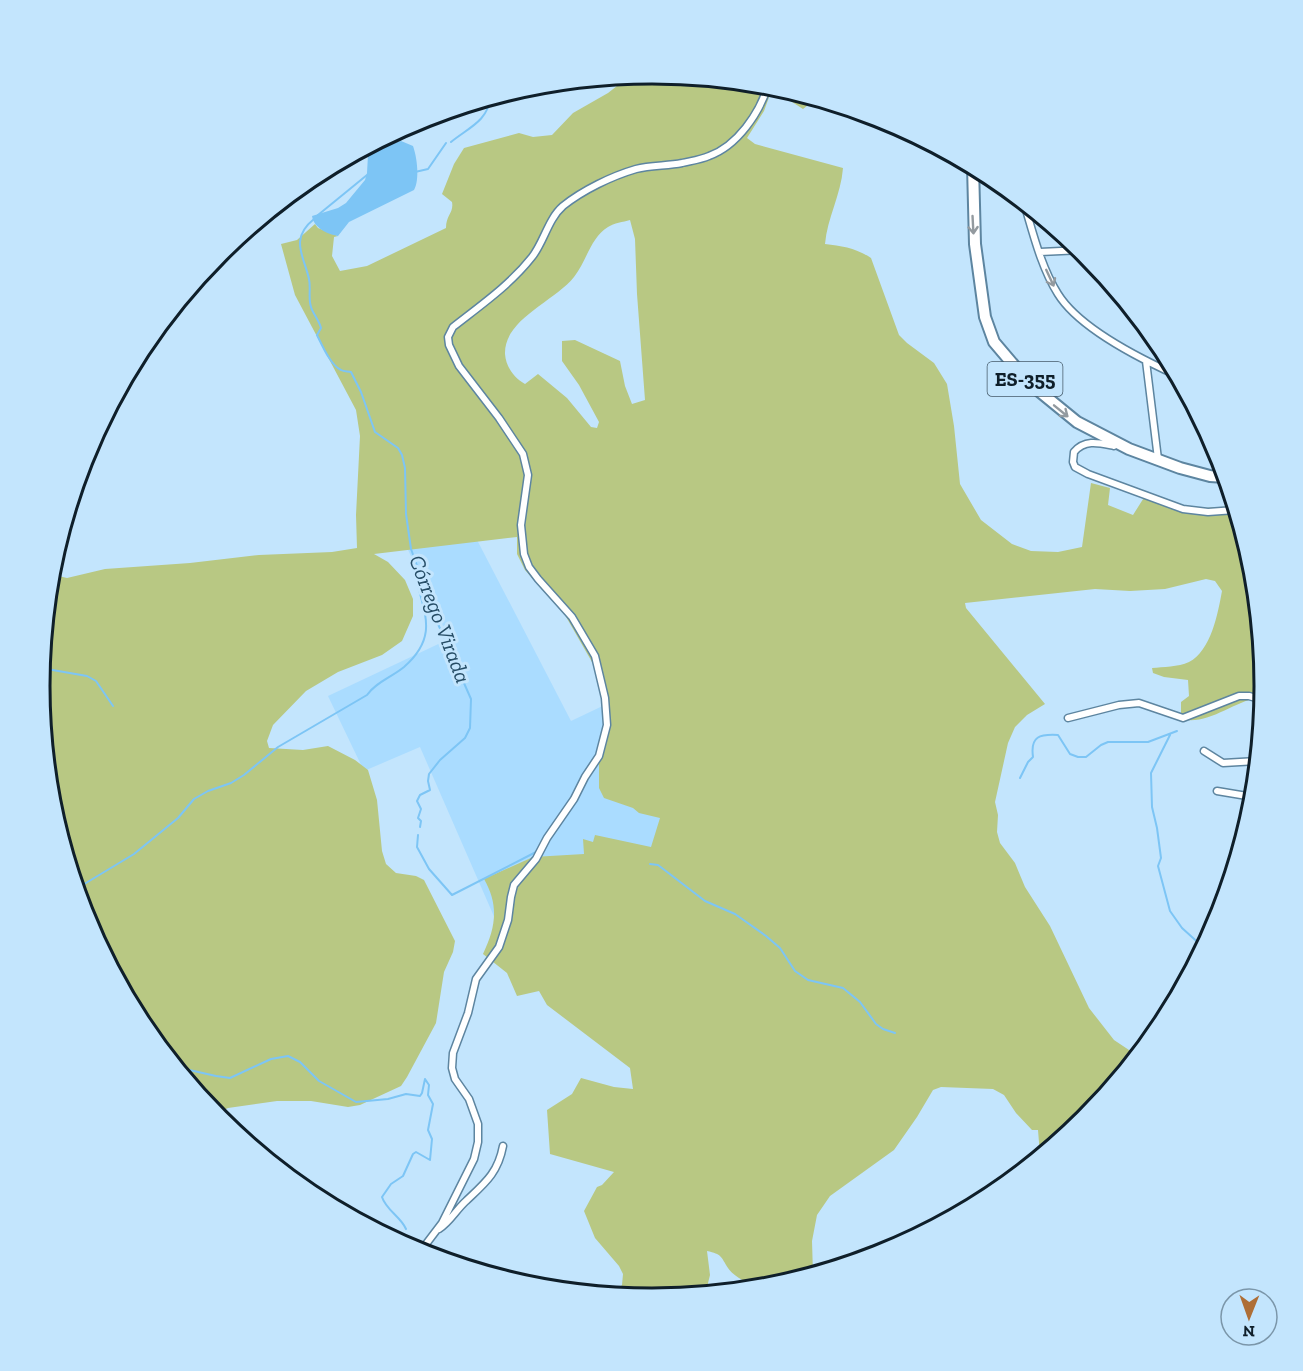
<svg xmlns="http://www.w3.org/2000/svg" width="1303" height="1371" font-family="'Zilla Slab',serif">
<style>
.built{fill:#aadcff}
.green{fill:#b8c883;fill-rule:evenodd}
.water{fill:#7dc5f5}
.lines{fill:none;stroke-linecap:round;stroke-linejoin:round}
.stream{stroke:#7dc5f5;stroke-width:2}
.street-casing{stroke:#5d85a0;stroke-width:9}
.primary-casing{stroke:#5d85a0;stroke-width:14}
.street{stroke:#fff;stroke-width:6}
.primary{stroke:#fff;stroke-width:10}
.oneway{stroke:#939a9f}
.labels{text-anchor:middle;dominant-baseline:central;stroke-width:6;stroke-linejoin:round;paint-order:stroke}
.shield{fill:#c3e5fd;stroke:#455a69;stroke-width:1.5}
.shield-label{font-size:20px;font-weight:bold;fill:#0f1f2a}
.water-label{font-size:22px;font-style:italic;fill:#264d66;stroke:#c3e5fd}
.rim{fill:none;stroke:#0f1f2a;stroke-width:3}
</style>
<rect width="100%" height="100%" fill="#c3e5fd"/>
<!-- built -->
<path class="built" d="M462,511L571,721L611,702L679,849L496,921L420,747L364,771L328,696L449,639L404,541Z"/>
<!-- green -->
<path class="green" d="M652,73L771,85L812,97V102L803,109L772,89L764,111L747,138L755,144L843,168C841,195 827,218 825,244C842,246 856,248 871,258L899,335L907,343L934,363L947,384L954,426L960,484L981,520L1012,544L1031,551L1058,552L1082,547L1091,483L1110,488L1108,505L1133,515L1145,496L1190,509L1234,506L1252,566L1264,686L1257,698C1233,702 1207,726 1181,719V702L1189,696L1188,680L1164,677L1153,673L1152,668C1163,667 1178,667 1189,662C1211,651 1218,613 1222,591L1215,581L1206,579L1165,589L1130,591L1095,589L965,603L966,608L1045,704L1027,715L1015,727L1008,743L995,802L998,815L997,832L1000,843L1015,863L1025,887L1050,926L1089,1008L1114,1040L1129,1050L1139,1053L1084,1119L1040,1155L1038,1130H1032L1016,1113L1004,1095L993,1089L941,1087L933,1090L917,1117L894,1150L830,1196L817,1215L812,1241L813,1274L771,1286L756,1288C748,1283 733,1276 728,1268C721,1257 722,1254 707,1251L710,1275L708,1283L709,1292L651,1298L614,1294L622,1285L623,1274L619,1266L595,1238L584,1211L597,1187L602,1185L614,1172L550,1154L547,1110L572,1094L581,1078L614,1087L633,1089L630,1068L547,1005L539,991L517,996L507,973L483,954C496,927 499,905 484,879L533,857L584,854L583,839L593,842L595,835L651,847L660,818L639,813L633,808L604,798L599,788V763L605,728L603,701L596,669L565,615L525,570L517,554V537L374,554L388,562L405,580L413,599V616L402,641L382,655L338,672L306,691L273,725L267,741L269,748L303,750L328,746L355,760L368,770L377,800L382,851L386,864L396,873L416,876L424,880L455,941L453,952L444,972L436,1023L407,1077L401,1086L360,1105L348,1107L311,1101H277L228,1108L215,1114L142,1025L85,920L51,805L39,685L50,574L67,578L105,569L190,563L259,555L332,552L357,548L356,515L360,436L356,410L295,295L281,244L297,240L315,224L318,228L338,236L334,237L332,256L340,271L367,266L446,228C446,215 454,213 452,202L442,194L454,164L464,148L519,133L533,137L552,135L573,113L608,93L631,75ZM630,220L635,239L637,294L645,400L632,404L625,386L620,361L575,340L562,341V361L579,385L599,422L597,428L591,427L567,398L538,374L525,384C514,378 506,367 505,354C504,319 554,302 574,277C586,262 591,237 608,227C614,223 623,222 630,220Z"/>
<!-- water -->
<path class="water" d="M401,141L413,146C417,157 420,180 414,190L349,222L338,236C327,234 314,228 312,216L338,208L346,203L365,180L367,173L368,155L374,148Z"/>
<g class="lines">
<!-- stream -->
<path class="stream" d="M451,142C468,128 488,121 490,98
M415,172L428,169L446,143
M318,215L367,175
M314,219C289,239 304,256 309,279C311,288 308,298 311,307C313,314 319,320 321,328L317,335C322,345 331,366 341,370C344,372 348,371 351,372L361,392L375,432L398,448L402,455L405,468L406,514L411,549L438,624L471,699L470,728L465,738L440,760L429,774L428,781L430,790L420,795L417,801L421,809L418,818L421,821L420,827
M41,668L87,676L96,681L113,706
M1170,735L1151,773L1152,807L1157,828L1161,858L1158,866L1170,911L1182,928L1203,947
M1020,778L1028,762L1033,757C1030,736 1040,734 1058,735L1070,754L1078,757H1086L1101,745L1108,742H1148L1177,731
M418,835L417,847L429,869L452,895L536,852
M650,864L658,865L705,901L735,914L766,936L780,948L795,971L808,980L843,988L860,1002L876,1024L883,1029L895,1033
M76,889L134,854L178,818L194,799L208,791L231,783L244,775L278,747L367,695C376,682 392,677 404,667C445,631 417,605 414,562
M176,1067L216,1076L230,1078L271,1059L288,1056L300,1062L319,1081L356,1102L388,1099L406,1094L420,1096L422,1093L425,1079
M406,1229C401,1217 386,1210 382,1197L391,1184L403,1176L413,1154L416,1152L430,1160L432,1139L428,1130L433,1104L428,1095L429,1085L425,1079
M399,1242L404,1236"/>
<!-- street casing -->
<g class="street-casing">
<path id="street" d="M1024,203C1033,233 1041,267 1058,294C1079,328 1141,359 1176,375
M1040,252L1082,250
M1146,361L1158,459
M1114,446C1099,443 1085,439 1074,452L1073,462L1075,467L1088,474L1183,509L1208,512L1235,510
M1068,718L1119,705L1139,703L1183,718L1239,696H1249L1263,700
M1204,751L1223,763L1257,761
M1217,791L1253,797
M439,1229C450,1222 456,1210 466,1201C485,1183 498,1173 503,1146
M420,1252L442,1223L474,1159L478,1142V1124L469,1099L455,1079L452,1068L453,1053L468,1013L476,979L499,947L508,920L511,897L514,885L536,859L547,838L574,799L585,777L599,756L607,725L605,698L595,656L572,617L538,579L529,567L524,554L521,525L528,475L523,454L499,418L459,366L449,345L448,337L453,327C481,305 510,285 532,257C544,242 548,219 563,206C583,190 612,176 636,169C651,165 667,166 682,163C690,161 700,160 709,156C737,146 760,113 768,85"/>
</g>
<!-- primary casing -->
<g class="primary-casing">
<path id="primary" d="M973,166L975,244L985,317L994,342L1028,382L1077,422L1129,449L1180,468L1210,476L1225,477"/>
</g>
<!-- street -->
<use href="#street" class="street"/>
<!-- primary -->
<use href="#primary" class="primary"/>
</g>
<!-- one-way arrows -->
<defs><path id="oneway-shaft" d="M-6 0H5M1.5-3L5.5 0L1.5 3" fill="none" stroke-width="1.6" stroke-linecap="round" stroke-linejoin="round" transform="scale(1.5)"/></defs>
<g class="oneway">
<use href="#oneway-shaft" transform="translate(973 225) rotate(87)"/>
<use href="#oneway-shaft" transform="translate(1050 278) rotate(65)"/>
<use href="#oneway-shaft" transform="translate(1061 411) rotate(39)"/>
</g>
<g class="labels">
<!-- shield labels -->
<rect class="shield" x="987.5" y="362" width="75" height="34" rx="4.5"/>
<g class="shield-label">
<text x="1025" y="379">ES-355</text>
</g>
<!-- water labels -->
<g class="water-label">
<text transform="translate(440 619) rotate(69)">Córrego Virada</text>
</g>
</g>
<!-- crop -->
<path d="M0 0H1303V1371H0ZM50 686a602 602 0 1 1 1204 0a602 602 0 1 1-1204 0Z" fill="#c3e5fd" fill-rule="evenodd"/>
<path class="rim" d="M50 686a602 602 0 1 1 1204 0a602 602 0 1 1-1204 0Z"/>
<!-- north arrow -->
<g transform="translate(1249 1317) rotate(181)"><circle r="28" fill="#c3e5fd" stroke="#7b96a9" stroke-width="1.5"/>
<path d="M0-4.5L10 22L0 15L-10 22Z" fill="#ae6e36"/>
<text y="-9" font-size="16" font-weight="bold" text-anchor="middle" fill="#0f1f2a">N</text>
</g>
</svg>
